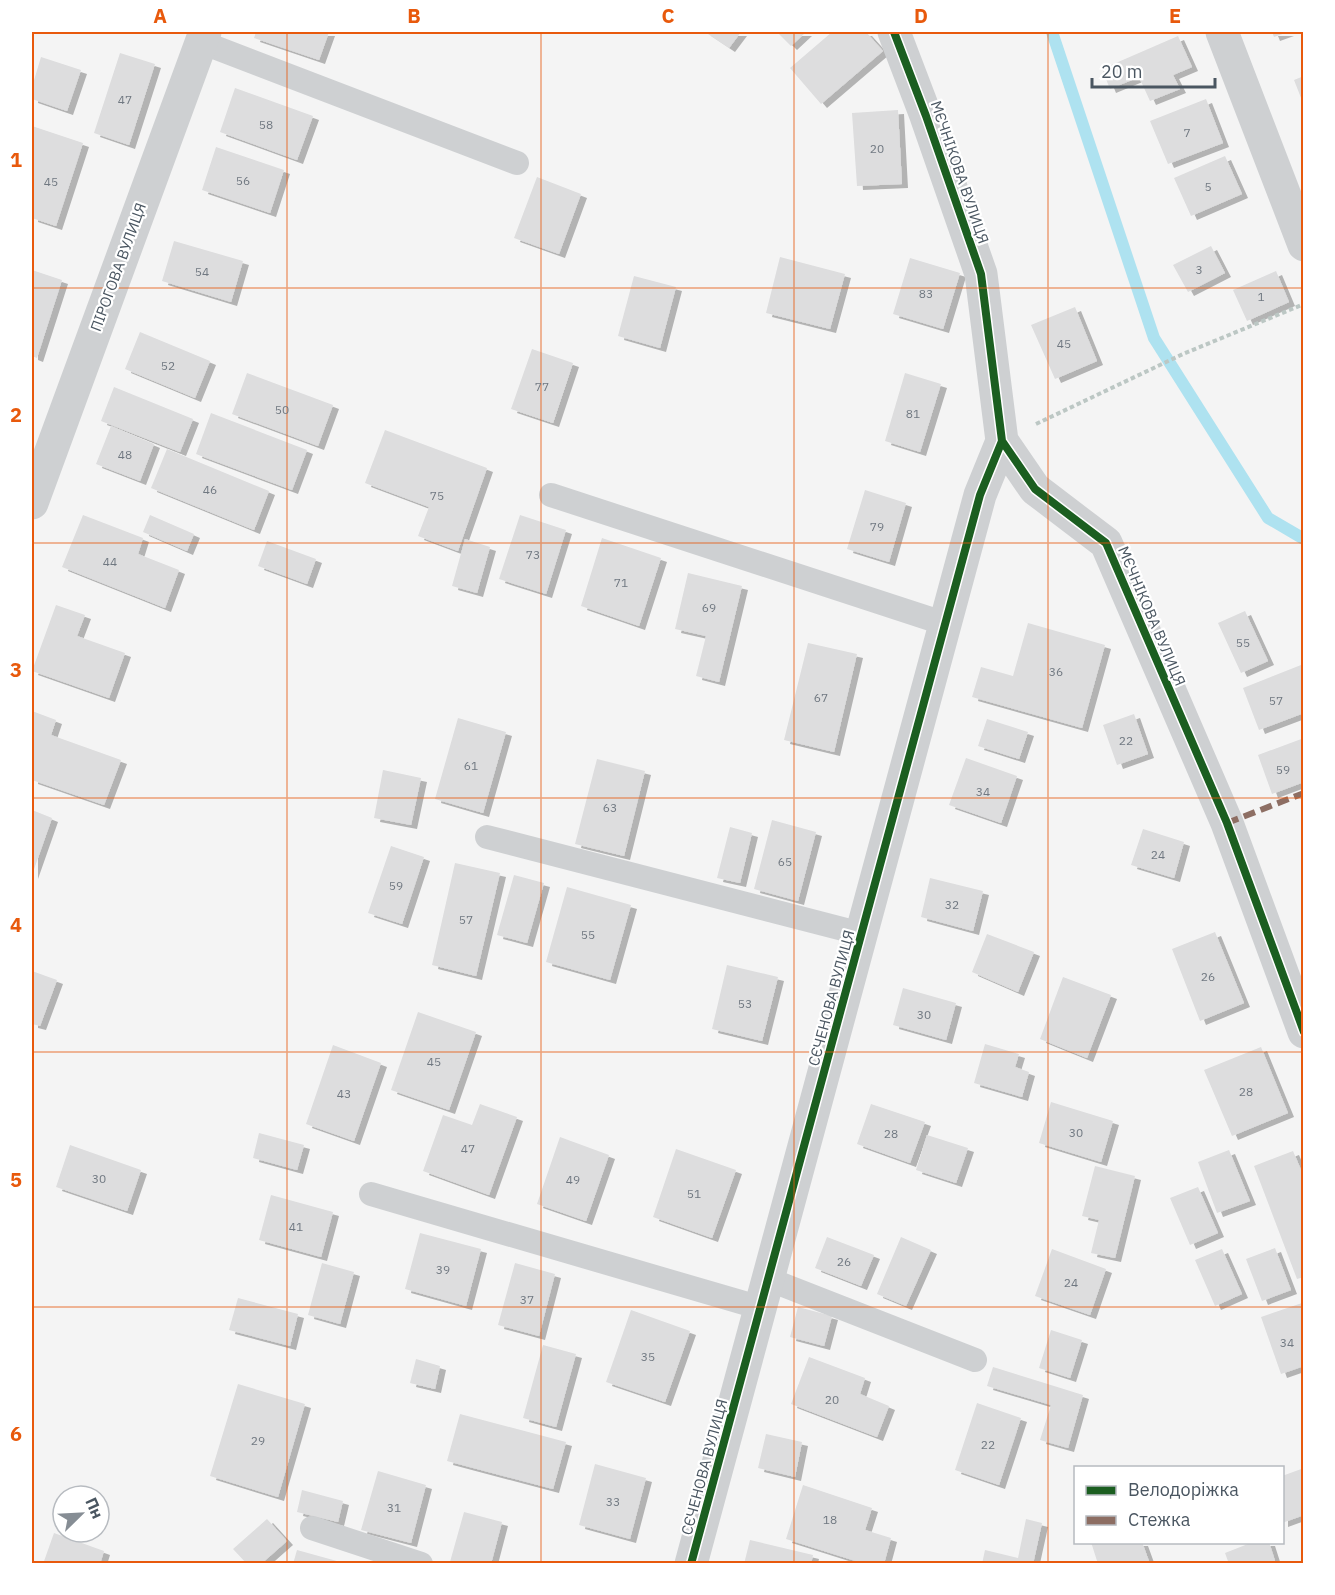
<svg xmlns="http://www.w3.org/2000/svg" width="1335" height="1595" font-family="'IBM Plex Sans',sans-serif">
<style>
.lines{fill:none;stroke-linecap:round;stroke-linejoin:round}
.stream{stroke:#aee2f0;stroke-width:12}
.building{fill:#ddddde;filter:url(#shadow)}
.path{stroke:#bcc7c4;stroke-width:4;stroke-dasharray:4.5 3;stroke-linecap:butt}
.lane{stroke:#ced0d2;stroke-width:24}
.street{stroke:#ced0d2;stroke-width:33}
.quiet{stroke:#8d6e63;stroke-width:6;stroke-dasharray:12 6;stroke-linecap:butt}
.cycleway-casing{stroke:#fff;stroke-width:11}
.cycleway{stroke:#1b5e20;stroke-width:8}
.grid{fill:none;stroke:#e8590c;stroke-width:1.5;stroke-opacity:0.55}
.labels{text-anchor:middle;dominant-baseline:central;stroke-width:4.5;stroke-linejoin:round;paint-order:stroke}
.number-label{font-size:12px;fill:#707881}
.street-label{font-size:15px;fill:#4a5661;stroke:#fff}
.neatline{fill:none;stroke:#e8590c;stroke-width:2}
.grid-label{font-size:20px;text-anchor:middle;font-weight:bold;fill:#e8590c}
</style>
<defs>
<filter id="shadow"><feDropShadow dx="6" dy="4" stdDeviation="0" flood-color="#0004"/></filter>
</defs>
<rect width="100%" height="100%" fill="#f4f4f4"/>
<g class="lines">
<!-- stream -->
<path class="stream" d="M1052,32L1154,338L1268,518L1304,539"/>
</g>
<!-- building -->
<path class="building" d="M256,32H329L319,60L254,38Z
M705,32H741L729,48Z
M777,32H806L791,46Z
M832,32H866L883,51L821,104L790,68Z
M1272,32H1288L1274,37Z
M1178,36L1192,67L1173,75L1180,89L1150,101L1139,77L1110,89L1102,69Z
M120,53L155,64L129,145L94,133Z
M41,57L81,70L67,111L32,99V87Z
M1304,76V103H1303L1294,80Z
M235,88L313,116L297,160L220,132Z
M1206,99L1223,143L1168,164L1150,121Z
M898,110L902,184L857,186L852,113Z
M32,126L83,143L56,226L32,218Z
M216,147L284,170L270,213L202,190Z
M1225,156L1242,194L1191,216L1174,178Z
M537,177L581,194L559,254L514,238Z
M174,241L243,261L231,302L162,281Z
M1211,246L1225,273L1188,292L1173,265Z
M780,257L845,274L830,329L766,313Z
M910,258L960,273L943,329L893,314Z
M32,270L62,280L37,358L32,356Z
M1276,271L1289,302L1247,321L1233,290Z
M634,276L676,287L660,348L618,336Z
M1075,307L1097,361L1055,379L1031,325Z
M140,332L210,361L195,398L125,369Z
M532,349L573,363L553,423L511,409Z
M247,373L333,405L318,446L232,414Z
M905,373L941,384L920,452L885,441Z
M114,387L193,419L180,452L101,421Z
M211,413L307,450L292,490L196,454Z
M111,426L154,444L140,481L96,464Z
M385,430L487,468L458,551L418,536L429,507L365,483Z
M167,449L269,491L254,530L151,488Z
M865,490L906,503L889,562L847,549Z
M83,515L143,538L138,554L179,570L165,608L62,567Z
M150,515L194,534L187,551L143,532Z
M520,515L566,530L546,594L499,579Z
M602,538L661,558L639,626L581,606Z
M465,539L490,547L477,593L452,586Z
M267,541L316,559L307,584L258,566Z
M688,573L742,586L719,682L696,676L706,636L675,629Z
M56,605L85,615L77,636L125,653L109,698L32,671Z
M1245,611L1268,661L1241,673L1218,623Z
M1028,623L1105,645L1082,728L972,697L981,667L1013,676Z
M808,643L857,654L834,752L784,740Z
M1301,665L1304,672V713L1259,730L1243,688Z
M32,711L56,720L51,735L121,760L104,805L32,780Z
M1134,714L1148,754L1117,765L1103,725Z
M458,718L506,732L483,813L435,799Z
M987,719L1028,732L1019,759L978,746Z
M1304,738V782L1272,794L1258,755Z
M966,758L1017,776L1001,823L949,805Z
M597,759L645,771L624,856L575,844Z
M383,770L421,778L411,825L374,818Z
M32,810L52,818L32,875Z
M772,820L816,832L798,901L754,889Z
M730,827L752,833L740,883L717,878Z
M1143,829L1184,842L1174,878L1131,865Z
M391,846L424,857L402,924L368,913Z
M455,863L500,873L476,976L432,965Z
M514,875L544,883L527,943L497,935Z
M930,878L983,891L973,931L921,917Z
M567,887L631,905L610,980L546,962Z
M1215,932L1244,1003L1200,1021L1172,949Z
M987,934L1034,952L1018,992L972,972Z
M727,965L778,977L762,1041L712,1029Z
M32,971L57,980L40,1026L32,1024Z
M1063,977L1111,995L1087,1058L1040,1039Z
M903,988L956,1003L946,1040L893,1025Z
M418,1012L476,1032L449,1110L391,1090Z
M985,1044L1019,1054L1015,1067L1029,1072L1022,1097L974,1083Z
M333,1045L381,1063L354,1141L306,1124Z
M1261,1047L1288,1113L1232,1136L1204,1070Z
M1051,1102L1113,1121L1101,1162L1039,1143Z
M480,1104L517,1117L489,1195L423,1171L443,1115L472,1125Z
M871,1104L925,1122L910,1163L857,1144Z
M259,1133L304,1145L297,1170L253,1158Z
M927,1135L968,1148L956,1183L916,1170Z
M560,1137L609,1155L586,1221L537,1204Z
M70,1145L141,1170L127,1211L56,1187Z
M676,1149L736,1170L712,1238L653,1217Z
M1229,1150L1250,1201L1217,1213L1198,1162Z
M1293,1151L1304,1177V1277L1297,1279L1254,1166Z
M1095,1166L1135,1176L1115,1258L1091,1253L1099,1220L1082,1216Z
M1198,1187L1218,1233L1190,1245L1170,1198Z
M271,1195L333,1212L321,1257L259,1240Z
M420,1233L481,1249L466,1306L405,1289Z
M827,1237L874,1255L861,1286L815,1268Z
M901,1237L931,1250L906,1306L877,1294Z
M1275,1248L1291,1290L1262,1301L1246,1259Z
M1052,1249L1106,1269L1090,1315L1035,1296Z
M1222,1249L1242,1294L1215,1306L1195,1260Z
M322,1263L354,1272L340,1324L308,1315Z
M515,1263L555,1274L539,1336L498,1325Z
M238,1298L298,1314L290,1346L229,1330Z
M1302,1303L1304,1307V1366L1281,1374L1261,1317Z
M798,1307L832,1316L824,1346L790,1337Z
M631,1310L690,1331L665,1402L606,1382Z
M1051,1330L1082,1340L1070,1378L1039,1368Z
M543,1345L576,1354L556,1427L523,1418Z
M809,1357L865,1378L860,1394L889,1406L877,1437L791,1404Z
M416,1359L440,1366L435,1389L410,1383Z
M993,1367L1083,1395L1068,1448L1040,1440L1051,1405L987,1386Z
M238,1384L305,1404L278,1497L210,1476Z
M977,1403L1021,1418L999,1485L955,1470Z
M460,1414L566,1442L553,1489L447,1461Z
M766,1434L802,1442L795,1477L758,1468Z
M595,1464L646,1478L630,1539L579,1525Z
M1304,1468V1515L1282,1523V1476Z
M378,1471L426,1485L411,1543L361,1530Z
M803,1485L872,1508L865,1530L891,1538L884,1564H865L786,1539Z
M302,1490L343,1501L338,1522L297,1512Z
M464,1512L502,1522L491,1564H457L450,1562Z
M267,1519L287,1541L261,1564H247L233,1549Z
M1026,1519L1042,1523L1033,1564H982L985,1550L1018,1558Z
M54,1533L104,1551L100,1564H43Z
M750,1540L813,1555L811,1564H744Z
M1091,1542H1142L1150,1564H1098Z
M1253,1542H1269L1276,1564H1229L1225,1553Z
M297,1550L344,1563V1564H293Z"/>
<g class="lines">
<!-- path -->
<path class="path" d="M1036,424L1183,354L1304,304"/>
<!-- lane -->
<path class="lane" d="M201,42L517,163
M551,495L946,624
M487,837L862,934
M371,1194L761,1308
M768,1279L975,1360
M312,1528L421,1564"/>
<!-- street -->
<path class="street" d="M894,32L926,116L981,274L1002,441L1035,489L1106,543L1227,823L1304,1032
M1222,32L1304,245
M32,503L205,32
M691,1564L980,495L1002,441"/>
<!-- quiet -->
<path class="quiet" d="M1227,823L1304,793"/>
<!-- cycleway casing -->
<g class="cycleway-casing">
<path id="cycleway" d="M894,32L926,116L981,274L1002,441L1035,489L1106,543L1227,823L1304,1032
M691,1564L980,495L1002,441"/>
</g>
<!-- cycleway -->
<use href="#cycleway" class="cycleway"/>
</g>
<!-- grid -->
<path class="grid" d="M287,32V1564M541,32V1564M794,32V1564M1048,32V1564M32,288H1304M32,543H1304M32,798H1304M32,1052H1304M32,1307H1304"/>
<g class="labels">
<!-- number labels -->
<g class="number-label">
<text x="125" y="99">47</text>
<text x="266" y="124">58</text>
<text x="1187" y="132">7</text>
<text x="877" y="148">20</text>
<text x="243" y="180">56</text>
<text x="51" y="181">45</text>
<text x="1208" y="186">5</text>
<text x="1199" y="269">3</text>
<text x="202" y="271">54</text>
<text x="926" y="293">83</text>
<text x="1261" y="296">1</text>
<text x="1064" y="343">45</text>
<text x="168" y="365">52</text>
<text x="542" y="386">77</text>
<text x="282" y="409">50</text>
<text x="913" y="413">81</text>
<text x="125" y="454">48</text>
<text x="210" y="489">46</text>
<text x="437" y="495">75</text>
<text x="877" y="526">79</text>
<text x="533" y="554">73</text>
<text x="110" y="561">44</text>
<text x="621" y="582">71</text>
<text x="709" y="607">69</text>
<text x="1243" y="642">55</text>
<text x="1056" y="671">36</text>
<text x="821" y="697">67</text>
<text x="1276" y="700">57</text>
<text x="1126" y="740">22</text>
<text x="471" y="765">61</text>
<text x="1283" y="769">59</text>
<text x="983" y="791">34</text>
<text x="610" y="807">63</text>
<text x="1158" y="854">24</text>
<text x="785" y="861">65</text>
<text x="396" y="885">59</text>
<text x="952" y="904">32</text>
<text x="466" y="919">57</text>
<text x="588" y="934">55</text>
<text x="1208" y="976">26</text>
<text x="745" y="1003">53</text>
<text x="924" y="1014">30</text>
<text x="434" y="1061">45</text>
<text x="1246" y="1091">28</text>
<text x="344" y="1093">43</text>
<text x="1076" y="1132">30</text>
<text x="891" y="1133">28</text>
<text x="468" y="1148">47</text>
<text x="99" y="1178">30</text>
<text x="573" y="1179">49</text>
<text x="694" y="1193">51</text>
<text x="296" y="1226">41</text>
<text x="844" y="1261">26</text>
<text x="443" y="1269">39</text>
<text x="1071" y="1282">24</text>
<text x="527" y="1299">37</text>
<text x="1287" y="1342">34</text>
<text x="648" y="1356">35</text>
<text x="832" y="1399">20</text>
<text x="258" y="1440">29</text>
<text x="988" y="1444">22</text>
<text x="613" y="1501">33</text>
<text x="394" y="1507">31</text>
<text x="830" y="1519">18</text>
</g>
<!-- street labels -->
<g class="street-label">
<text transform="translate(960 172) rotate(71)">МЄЧНІКОВА ВУЛИЦЯ</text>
<text transform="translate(118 267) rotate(-70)">ПІРОГОВА ВУЛИЦЯ</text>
<text transform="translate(1152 616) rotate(67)">МЄЧНІКОВА ВУЛИЦЯ</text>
<text transform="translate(831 998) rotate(-75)">СЄЧЕНОВА ВУЛИЦЯ</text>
<text transform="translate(704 1467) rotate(-75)">СЄЧЕНОВА ВУЛИЦЯ</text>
</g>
</g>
<!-- border -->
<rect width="1335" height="1595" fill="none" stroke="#ffffff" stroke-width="66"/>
<!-- legend -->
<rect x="1074" y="1466" width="210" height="78" fill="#ffffff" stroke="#b7bbc0" stroke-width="1.5"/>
<rect x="1086" y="1486" width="30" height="9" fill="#1b5e20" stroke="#b7bbc0" stroke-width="1.5"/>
<text x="1128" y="1496" font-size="18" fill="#4a5661">Велодоріжка</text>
<rect x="1086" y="1516" width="30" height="9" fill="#8d6e63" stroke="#b7bbc0" stroke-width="1.5"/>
<text x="1128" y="1526" font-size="18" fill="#4a5661">Стежка</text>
<!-- north arrow -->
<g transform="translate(81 1514) rotate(66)"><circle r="28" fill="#ffffff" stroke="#b7bbc0" stroke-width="1.5"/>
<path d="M0-4.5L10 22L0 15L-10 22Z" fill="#868d94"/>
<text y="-9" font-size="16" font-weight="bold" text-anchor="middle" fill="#4a5661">Пн</text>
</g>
<!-- scale -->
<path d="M1092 78v9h123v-9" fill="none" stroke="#4a5661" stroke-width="3"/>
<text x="1101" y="78" font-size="18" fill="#4a5661" stroke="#ffffff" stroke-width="4.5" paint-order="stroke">20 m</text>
<rect x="33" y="33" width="1269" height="1529" class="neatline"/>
<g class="grid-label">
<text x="160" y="23">A</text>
<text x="414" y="23">B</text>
<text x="668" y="23">C</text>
<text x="921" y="23">D</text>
<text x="1175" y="23">E</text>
<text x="16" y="167">1</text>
<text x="16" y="422">2</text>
<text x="16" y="677">3</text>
<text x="16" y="932">4</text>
<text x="16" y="1187">5</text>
<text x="16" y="1441">6</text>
</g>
</svg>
